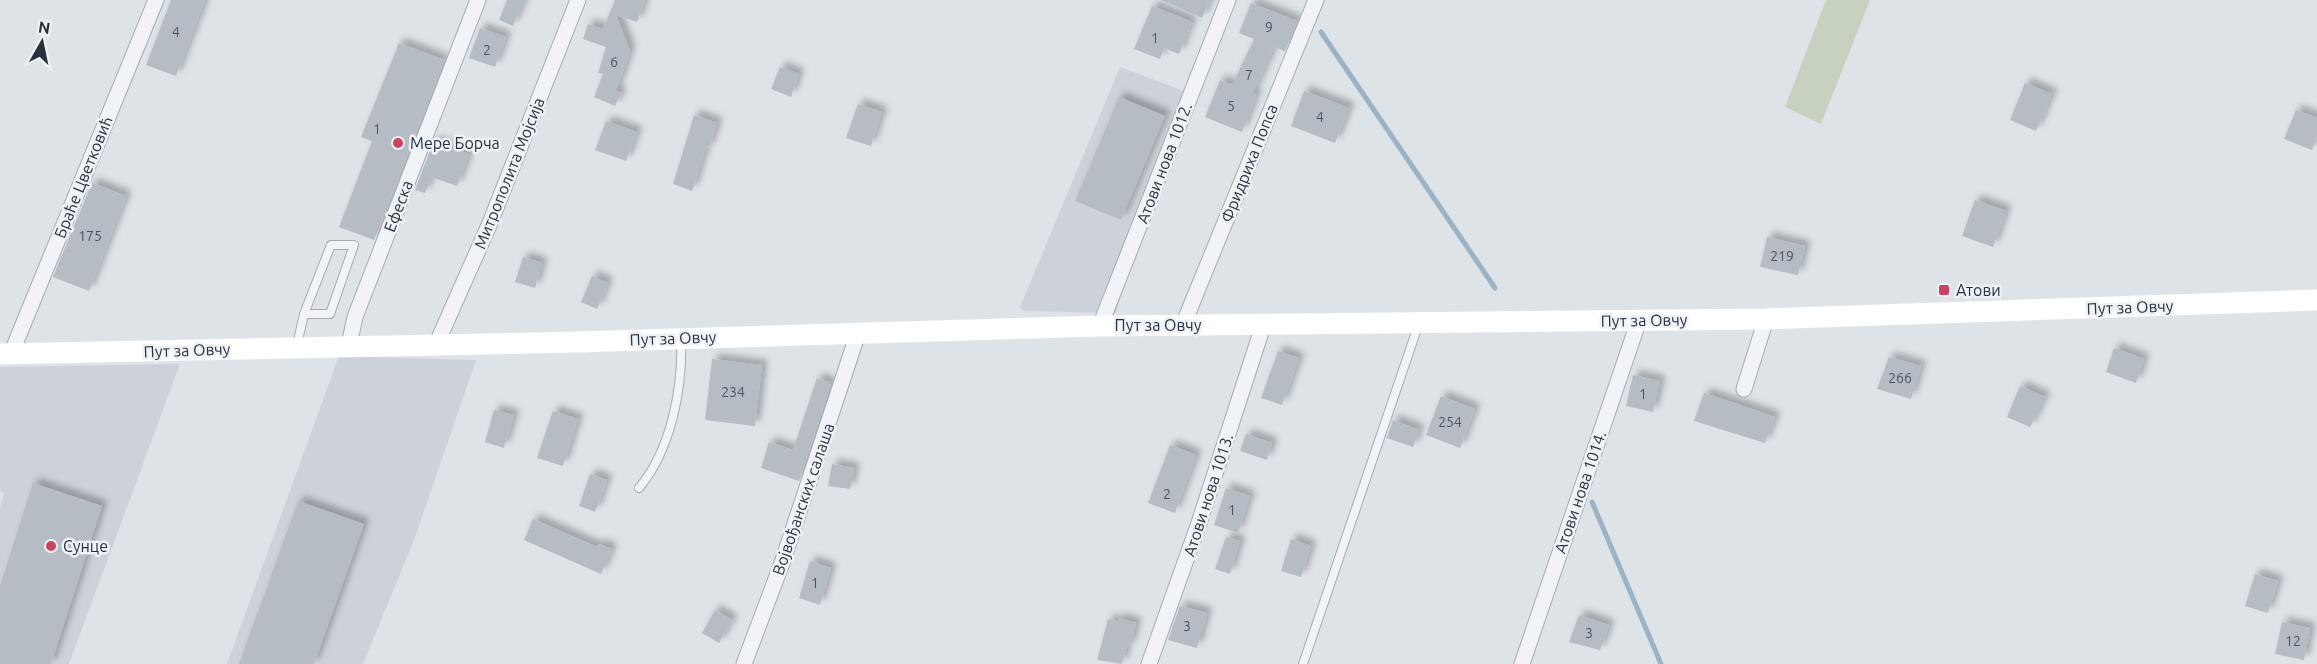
<svg xmlns="http://www.w3.org/2000/svg" width="2317" height="664" font-family="Ubuntu,sans-serif">
<style>
.built{fill:#cdd2da}
.green{fill:#c6d1c0}
.lines{fill:none;stroke-linecap:round;stroke-linejoin:round}
.stream{stroke:#9ab3c7;stroke-width:5}
.building{fill:#b6bcc4;filter:url(#shadow)}
.lane-casing{stroke:#a4aab2;stroke-width:10}
.street-casing{stroke:#a4aab2;stroke-width:17}
.lane{stroke:#f1f3f6;stroke-width:8}
.street{stroke:#f1f3f6;stroke-width:15}
.secondary{stroke:#fff;stroke-width:21}
.poi-dot{fill:#cb4563;stroke:#eef1f5;stroke-width:2}
.labels{text-anchor:middle;dominant-baseline:central;stroke-width:5;stroke-linejoin:round;paint-order:stroke}
.number-label{font-size:14px;fill:#4c5460}
.poi-label{font-size:16px;fill:#28323e;stroke:#eef1f5;text-anchor:start}
.street-label{font-size:16px;fill:#28323e;stroke:#eef1f5}
</style>
<defs>
<filter id="shadow"><feDropShadow dx="5.5" dy="-5.5" stdDeviation="3" flood-color="#0004"/></filter>
</defs>
<rect width="100%" height="100%" fill="#dee3e8"/>
<!-- built -->
<path class="built" d="M1120,67L1184,91L1116,313L1023,311L1020,307Z
M339,356L476,360L414,540L363,664H227Z
M180,364L69,664H0V507L4,493L0,491V367Z"/>
<!-- green -->
<path class="green" d="M1826,0H1870L1821,124L1785,107Z"/>
<g class="lines">
<!-- stream -->
<path class="stream" d="M1321,32L1495,288
M1592,502L1661,664"/>
</g>
<!-- building -->
<path class="building" d="M171,0H205L176,76L146,65Z
M507,0H524L513,26L499,20Z
M615,0H645L637,22L616,15L630,51L616,91L621,93L615,106L594,97L603,74L598,73L606,47L583,39L588,24L603,29Z
M1161,0H1210L1202,18Z
M1251,3L1297,21L1285,51L1274,47L1253,93L1256,95L1242,132L1205,117L1220,80L1232,85L1254,39L1239,33Z
M1152,6L1192,22L1179,54L1164,48L1160,59L1134,49Z
M480,28L506,37L495,67L469,58Z
M399,43L444,60L374,240L339,227L372,141L361,137Z
M780,67L799,74L791,97L771,89Z
M2025,83L2052,94L2036,131L2010,120Z
M1304,91L1349,108L1335,143L1291,126Z
M1119,97L1165,116L1121,220L1075,201Z
M858,104L882,112L871,146L846,138Z
M2296,110L2317,118V136L2312,150L2284,139Z
M694,115L717,123L709,148L706,147L692,191L673,184Z
M606,121L637,132L626,161L595,150Z
M434,141L469,154L457,186L431,177L425,193L415,190Z
M92,183L126,196L89,291L53,277Z
M1975,200L2006,211L1993,247L1962,236Z
M1767,237L1805,246L1798,275L1760,267Z
M523,257L542,263L535,288L515,282Z
M592,276L608,283L597,309L581,302Z
M2114,348L2144,359L2136,383L2106,372Z
M1278,351L1299,358L1282,405L1261,398Z
M1889,357L1921,366L1911,399L1877,389Z
M712,359L762,365L755,426L705,420Z
M1633,375L1660,381L1653,412L1626,406Z
M817,378L831,383L799,481L761,468L769,442L793,450Z
M2020,386L2045,397L2030,427L2007,417Z
M1704,393L1775,417L1765,443L1694,421Z
M1441,396L1475,409L1460,448L1426,435Z
M494,410L514,415L504,448L485,442Z
M553,411L578,419L563,466L537,458Z
M1393,420L1419,430L1413,447L1387,438Z
M1246,434L1272,443L1267,460L1240,451Z
M1170,445L1196,455L1175,513L1148,503Z
M832,464L854,468L850,489L828,486Z
M590,474L607,480L595,512L579,506Z
M33,483L102,506L51,664H0V586Z
M1226,488L1250,496L1238,533L1214,525Z
M298,501L364,524L314,664H239Z
M533,519L597,547L599,544L612,549L601,574L524,540Z
M1226,537L1240,541L1230,574L1215,569Z
M1291,539L1311,546L1301,577L1281,571Z
M810,561L831,568L820,605L799,598Z
M2255,574L2278,581L2268,613L2245,606Z
M1180,606L1207,613L1197,648L1168,640Z
M715,610L732,620L719,643L702,633Z
M1579,615L1609,625L1600,650L1569,642Z
M1119,618L1136,623L1130,646L1127,645L1122,664L1097,660L1108,619L1118,622Z
M2282,622L2310,628L2304,660L2275,654Z"/>
<g class="lines">
<!-- lane casing -->
<g class="lane-casing">
<path id="lane" d="M297,345L304,314L331,245H354L330,314H304
M639,488C671,450 683,388 681,339
M1303,664L1419,323"/>
</g>
<!-- street casing -->
<g class="street-casing">
<path id="street" d="M1183,325L1316,0
M1100,326L1228,0
M349,345L355,317L478,0
M436,345L490,223L578,0
M11,354L156,0
M1744,389L1766,319
M744,664L782,563L858,333
M1149,664L1199,523L1263,326
M1522,664L1639,320"/>
</g>
<!-- lane -->
<use href="#lane" class="lane"/>
<!-- street -->
<use href="#street" class="street"/>
<!-- secondary -->
<path class="secondary" d="M0,354L577,342L1100,326L1766,319L2317,300"/>
</g>
<!-- markers -->
<g class="poi-dot">
<circle cx="398" cy="143" r="6"/>
<rect x="1938" y="284" width="12" height="12" rx="3"/>
<circle cx="51" cy="546" r="6"/>
</g>
<g class="labels">
<!-- number labels -->
<g class="number-label">
<text x="1269" y="27">9</text>
<text x="176" y="32">4</text>
<text x="1155" y="38">1</text>
<text x="487" y="50">2</text>
<text x="614" y="62">6</text>
<text x="1249" y="75">7</text>
<text x="1231" y="106">5</text>
<text x="1320" y="117">4</text>
<text x="377" y="129">1</text>
<text x="90" y="236">175</text>
<text x="1782" y="256">219</text>
<text x="1900" y="378">266</text>
<text x="733" y="392">234</text>
<text x="1643" y="394">1</text>
<text x="1450" y="422">254</text>
<text x="1167" y="494">2</text>
<text x="1232" y="510">1</text>
<text x="815" y="583">1</text>
<text x="1187" y="626">3</text>
<text x="1589" y="633">3</text>
<text x="2293" y="641">12</text>
</g>
<!-- poi labels -->
<g class="poi-label">
<text x="410" y="143">Мере Борча</text>
<text x="1956" y="290">Атови</text>
<text x="63" y="546">Сунце</text>
</g>
<!-- street labels -->
<g class="street-label">
<text transform="translate(1164 163) rotate(-69)">Атови нова 1012.</text>
<text transform="translate(1249 163) rotate(-68)">Фридриха Попса</text>
<text transform="translate(509 173) rotate(-68)">Митрополита Мојсија</text>
<text transform="translate(83 177) rotate(-68)">Браће Цветковић</text>
<text transform="translate(398 206) rotate(-69)">Ефеска</text>
<text transform="translate(2130 307) rotate(-2)">Пут за Овчу</text>
<text transform="translate(1644 320) rotate(-1)">Пут за Овчу</text>
<text x="1158" y="325">Пут за Овчу</text>
<text transform="translate(673 338) rotate(-2)">Пут за Овчу</text>
<text transform="translate(187 350) rotate(-2)">Пут за Овчу</text>
<text transform="translate(1580 492) rotate(-71)">Атови нова 1014.</text>
<text transform="translate(1208 495) rotate(-72)">Атови нова 1013.</text>
<text transform="translate(803 499) rotate(-71)">Војвођанских салаша</text>
</g>
</g>
<!-- north arrow -->
<g transform="translate(42 42) rotate(9)" stroke="#eef1f5" stroke-width="4.5" paint-order="stroke">
<path d="M0-4.5L10 22L0 15L-10 22Z" fill="#28323e"/>
<text y="-9" font-size="16" font-weight="bold" text-anchor="middle" fill="#28323e">N</text>
</g>
</svg>
